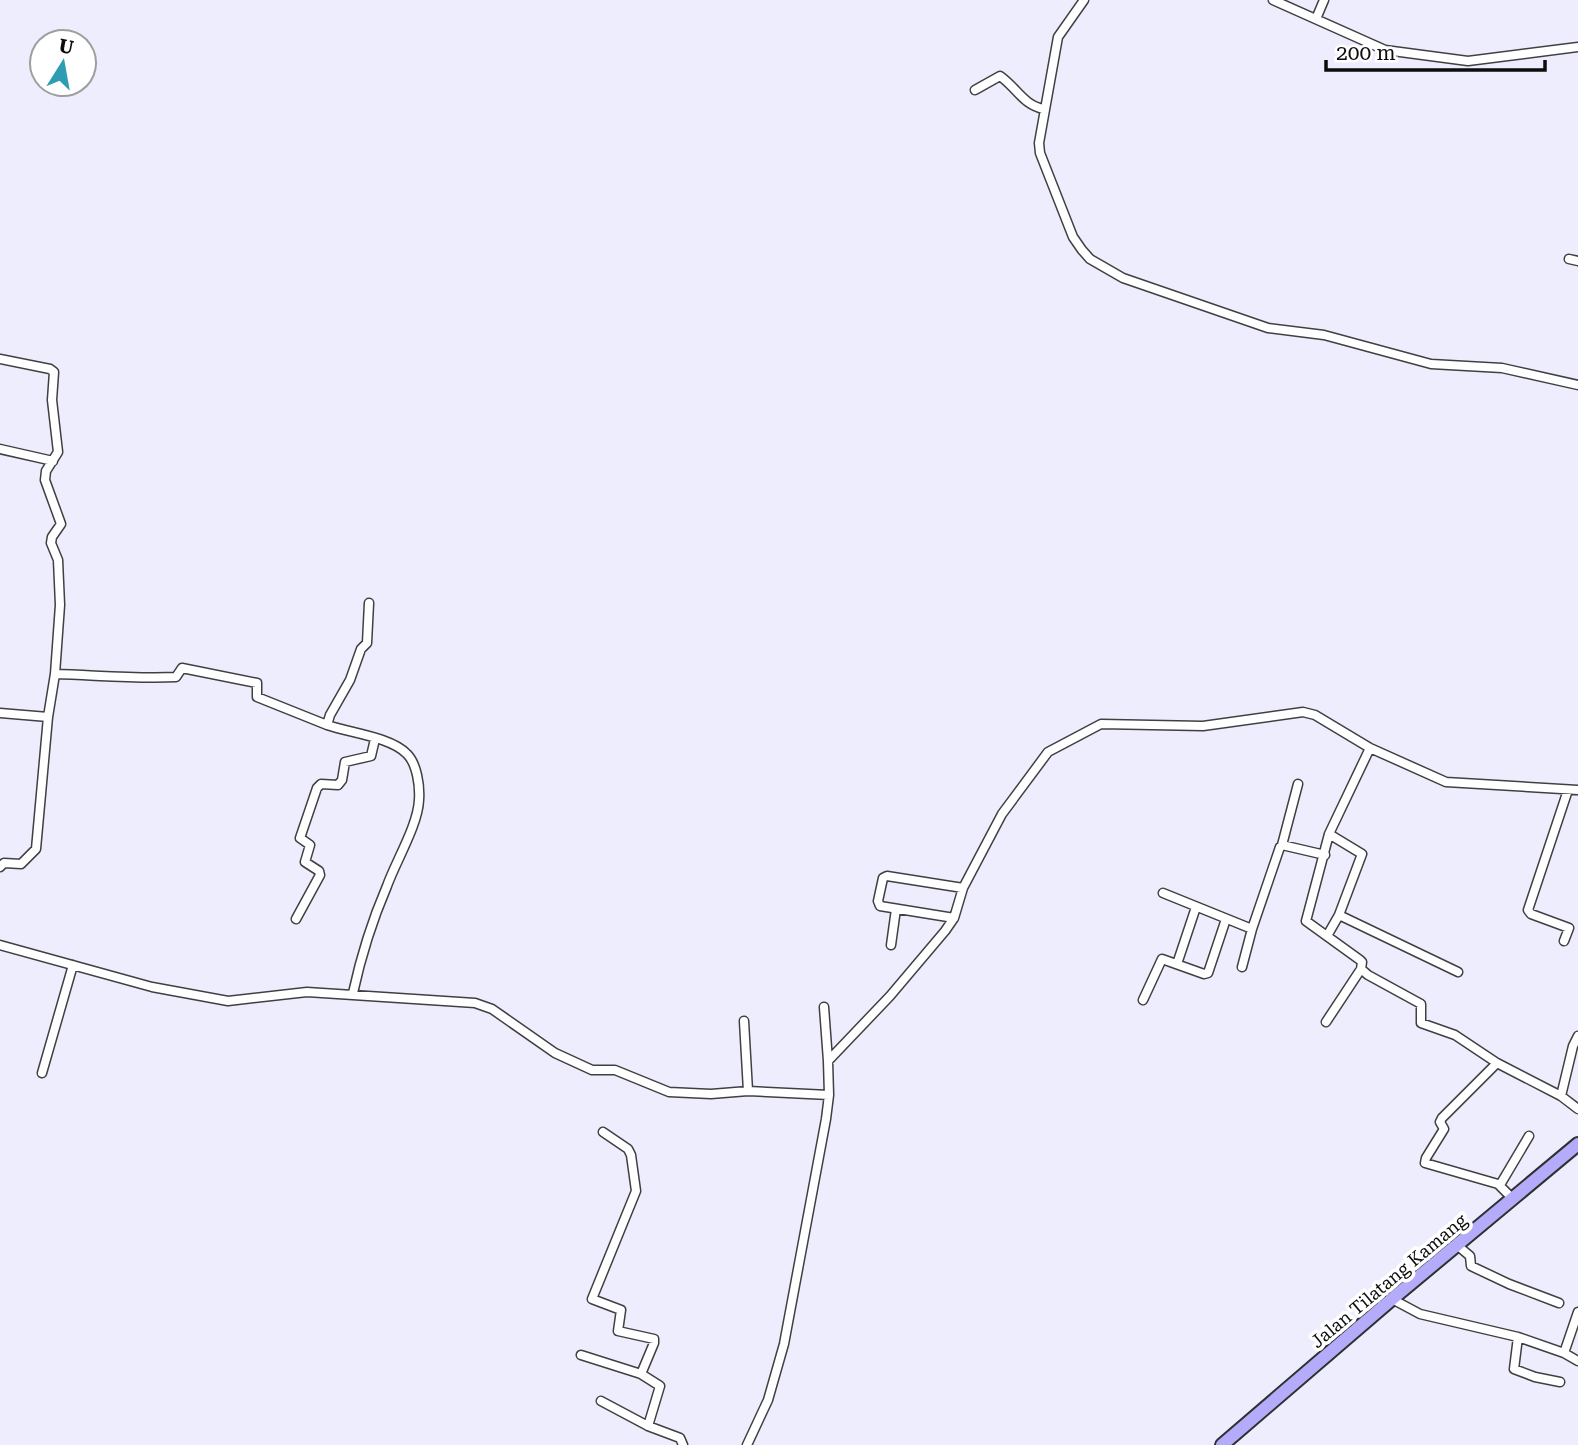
<svg xmlns="http://www.w3.org/2000/svg" width="1578" height="1445" viewBox="0 0 1578 1445" font-family="'Roboto Serif',serif">
<rect width="100%" height="100%" fill="#eeedfe"/>
<g fill="none" stroke-linecap="round" stroke-linejoin="round">
<g stroke="#404040" stroke-width="11">
<path id="street" d="M1084,0L1058,37L1039,143L1040,153L1073,237L1082,250L1090,259L1123,278L1268,328L1324,335L1431,364L1502,368L1578,385
M1273,0L1385,50L1468,61L1578,47
M1316,19L1324,0
M975,90L1000,76C1017,88 1023,105 1044,109
M1569,259L1578,261
M0,359L50,369L54,372L52,400L58,452L46,471L45,480L61,524L52,537L51,543L58,560L60,605L55,674L48,717L36,849L21,864L4,863L0,867
M0,449L53,461
M55,674C95,675 135,679 176,677L182,668L257,683V697L327,725
M0,713L48,717
M1370,748L1329,834L1306,921L1360,960L1362,962L1361,969L1368,975L1421,1004V1023L1455,1035L1497,1063L1561,1096L1578,1109
M1282,845L1298,784
M1163,893L1252,929
M1339,915L1458,972
M954,918L880,906L878,901L883,878L887,876L963,888
M296,919L320,875L319,871L305,862L310,845L300,838L317,788L321,784L338,785L342,780L345,762L371,756L375,739
M1327,936L1339,915L1362,854L1329,834
M1564,941L1569,928L1531,914L1528,910L1568,790
M0,945L152,987L228,1001L307,992L475,1003L492,1009L555,1053L592,1070H615L669,1092L711,1094L748,1091L829,1095
M891,945L896,909
M1177,964L1196,907
M1242,967L1252,929L1280,847L1282,845L1325,855
M353,993C361,956 372,921 387,886C396,861 418,825 419,800C420,786 417,764 407,754C391,737 350,733 327,725L330,715L350,680L361,649L367,643L369,603
M1143,1000L1162,959L1204,974L1208,973L1226,919
M824,1007L828,1061
M744,1021L748,1091
M1326,1022L1361,969
M1497,1063L1442,1118L1440,1122L1444,1129L1426,1158L1425,1163L1498,1184L1512,1198
M42,1073L73,965
M1561,1096L1573,1046L1578,1036
M603,1132L628,1149L631,1155L636,1191L592,1299L621,1310L618,1331L654,1339V1343L641,1374L660,1386L648,1426L680,1438L683,1445
M1500,1185L1529,1136
M1458,1246L1470,1256L1471,1266L1509,1284L1559,1303
M1392,1299L1420,1314L1518,1337L1564,1353L1578,1361
M1518,1337L1514,1369L1535,1377L1560,1382
M1564,1353L1578,1312
M581,1355L641,1374
M601,1401L648,1426
M747,1445L768,1400L784,1344L826,1119L829,1095L828,1061L890,996L945,931L954,918L963,888L1002,814L1048,752L1101,724L1203,726L1303,712L1315,715L1370,748L1446,782L1578,790"/>
</g>
<g stroke="#2f2f2f" stroke-width="16">
<path id="secondary" d="M1222,1445L1392,1299L1578,1144"/>
</g>
<use href="#street" stroke="#fff" stroke-width="8"/>
<use href="#secondary" stroke="#b4acfa" stroke-width="12"/>
</g>
<g text-anchor="middle" stroke-width="7" stroke-linejoin="round" paint-order="stroke">
<g font-size="18" fill="#0d0d0d" stroke="#fff">
<text transform="translate(1389 1281) rotate(-40)" y="6">Jalan Tilatang Kamang</text>
</g>
</g>
<g transform="translate(63 63) rotate(11)"><circle r="33" fill="#ffffff" stroke="#9e9e9e" stroke-width="2"/>
<path d="M0-5L12 26L0 18L-12 26Z" fill="#2e9db3"/>
<text y="-10" font-size="19" font-weight="bold" text-anchor="middle" fill="#0d0d0d">U</text>
</g>
<path d="M1326 60v10h219v-10" fill="none" stroke="#0d0d0d" stroke-width="3.5"/>
<text x="1336" y="60" font-size="21" fill="#0d0d0d" stroke="#ffffff" stroke-width="5" paint-order="stroke">200 m</text>
</svg>
